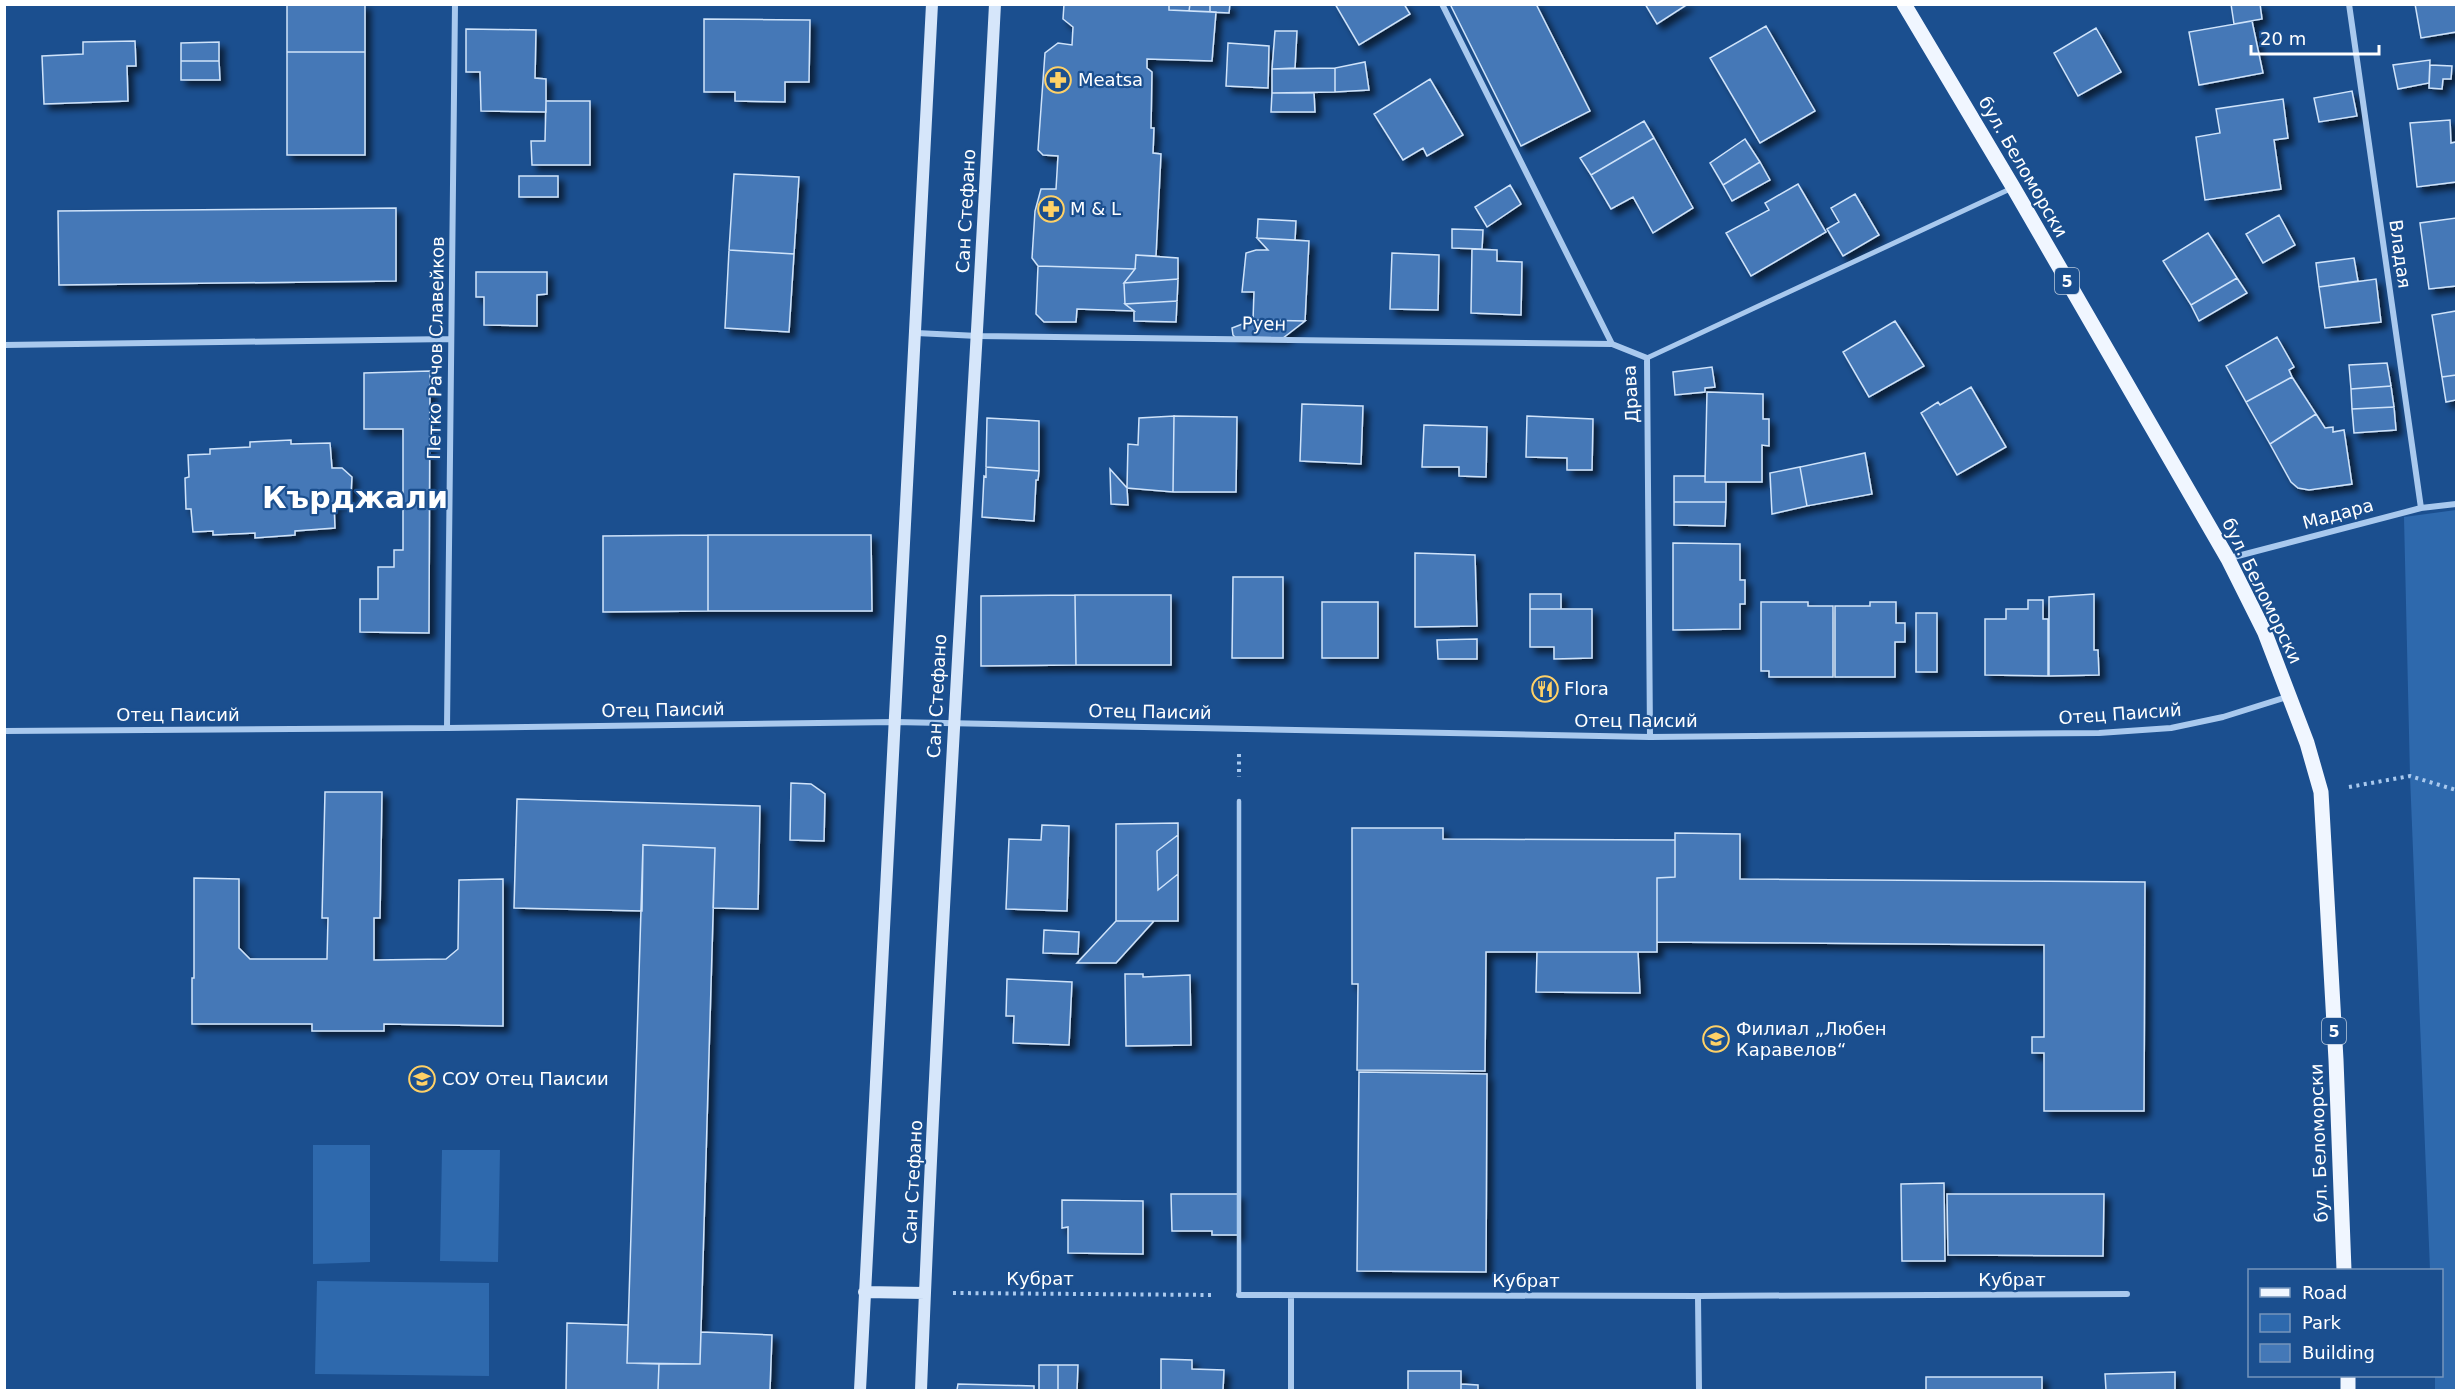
<svg xmlns="http://www.w3.org/2000/svg" width="2461" height="1395" viewBox="0 0 2461 1395" font-family="'DejaVu Sans',sans-serif">
<defs>
<filter id="shadow"><feDropShadow dx="5.5" dy="5.5" stdDeviation="3" flood-color="#0009"/></filter>
</defs>
<rect width="100%" height="100%" fill="#1b4f8f"/>
<path fill="#2e69ad" d="M2456,510V1390H2435V1376H2442V1270H2430L2410,776L2404,517Z
M313,1145H370V1262L313,1264Z
M442,1150H500L498,1262L440,1261Z
M317,1281L489,1283V1376L315,1374Z"/>
<path fill="#4478b7" stroke="#cfe3fa" stroke-width="1.5" filter="url(#shadow)" d="M287,4H365V52H287Z
M1064,4H1169V10L1216,12L1212,61L1147,59V68L1152,72L1151,128H1154L1153,153L1161,154L1156,256L1136,255L1135,269L1038,266L1032,258L1035,211L1041,189H1056L1058,156L1043,155L1038,150L1045,53L1058,43L1072,45L1073,27L1063,19Z
M1169,4H1190L1189,11L1169,10Z
M1190,4H1210V12L1189,11Z
M1210,4H1230L1229,13L1210,12Z
M1335,4H1404L1410,14L1359,45Z
M1450,4H1536L1590,111L1521,146Z
M1645,4H1688L1657,24Z
M2231,4H2260L2262,19L2234,24Z
M2415,4H2456V32L2421,38Z
M704,19L810,20L809,82H785V102L735,101V92H704Z
M2252,21L2263,73L2199,85L2189,32Z
M1766,26L1815,111L1760,143L1710,58Z
M2096,28L2121,72L2078,96L2054,53Z
M466,29L536,30L535,78L546,79V112L481,111L480,72H466Z
M1275,31H1297L1295,68L1272,69Z
M135,41L136,66H127L128,101L44,104L42,56L83,54V42Z
M219,42V61H181V43Z
M1228,43L1269,46L1268,88L1226,86Z
M287,52H365V155H287Z
M2430,60L2429,83L2398,89L2393,65Z
M181,61H219L220,80H181Z
M1365,62L1369,90L1335,92V68Z
M2430,65L2452,66L2451,79H2443L2442,89L2429,88Z
M1335,68V92L1272,93V69Z
M1430,79L1463,135L1427,156L1423,148L1403,160L1374,114Z
M2352,91L2357,116L2319,122L2314,98Z
M1272,93H1314L1315,112H1271Z
M2283,99L2288,138L2274,140L2281,189L2205,200L2196,137L2220,133L2216,109Z
M546,101H590V165H532L531,141H545Z
M2450,120L2451,143L2456,142V182L2417,187L2410,123Z
M1644,121L1654,138L1591,175L1580,158Z
M1654,138L1693,208L1653,233L1633,197L1611,209L1591,175Z
M1745,139L1760,162L1723,185L1710,163Z
M1760,162L1770,180L1732,201L1723,185Z
M734,174L799,177L794,254L729,250Z
M519,176H558V197H519Z
M1798,184L1826,232L1751,276L1726,233L1769,210L1765,203Z
M1510,185L1521,204L1487,227L1475,207Z
M1855,194L1879,235L1843,256L1827,229L1839,222L1831,208Z
M396,208V281L59,285L58,211Z
M2279,215L2295,245L2263,263L2246,234Z
M2456,218V286L2429,289L2420,223Z
M1258,219L1296,221L1295,240L1257,238Z
M1452,229L1483,230L1482,249L1452,248Z
M2208,233L2237,278L2191,305L2163,261Z
M1257,238L1309,241L1305,321L1253,320L1254,292H1242L1246,253L1256,250H1268Z
M1472,249L1497,250V261L1522,262L1521,315L1471,313Z
M729,250L794,254L789,332L725,328Z
M1392,253L1439,255L1438,310L1390,309Z
M1136,255L1178,258V279L1124,283L1135,269Z
M2354,258L2358,281L2319,287L2316,263Z
M1038,266L1135,269L1124,283L1125,304L1134,311L1077,309L1076,322H1044L1036,314Z
M476,272H547V294L537,295V326L484,325V297H476Z
M2237,278L2247,293L2199,321L2191,305Z
M1178,279L1177,301L1125,304L1124,283Z
M2376,279L2381,322L2325,328L2319,287Z
M1177,301L1176,322L1134,321V311L1125,304Z
M2456,311V375L2442,377L2432,315Z
M1253,320L1305,321L1283,338L1235,337L1233,335L1232,328Z
M1895,321L1924,366L1869,397L1843,352Z
M2277,337L2294,367L2289,370L2292,377L2246,402L2226,366Z
M2387,363L2391,386L2351,389L2349,365Z
M1712,367L1715,387L1705,388V392L1675,395L1673,372Z
M430,371L429,633L360,632V599H378V567H394V550H403V429H364V373Z
M2456,375V400L2446,402L2442,377Z
M2292,377L2316,414L2270,444L2246,402Z
M2391,386L2394,407L2352,409L2351,389Z
M1971,387L2006,447L1957,475L1921,413L1938,402L1940,405Z
M1707,392L1763,394V419H1769V446L1762,445V482H1705Z
M1302,404L1363,406L1361,464L1300,461Z
M2394,407L2396,430L2354,433L2352,409Z
M2316,414L2325,428L2333,427V432L2344,430L2352,484L2309,490L2298,488L2291,482L2270,444Z
M1174,416L1173,492L1127,488L1128,444L1138,445L1139,418Z
M1174,416L1237,417L1236,492H1173Z
M1527,416L1593,419L1592,470H1567V458L1526,457Z
M987,418L1039,421V471L986,467Z
M1424,425L1487,427L1486,477L1459,476V467H1422Z
M291,440V444L330,443L332,468H342L352,477L351,495L342,503H334L335,528L295,531V535L255,538V533L213,535V531L193,532L191,509H186L185,478L189,477L188,455L210,454V449L250,447V442Z
M1865,453L1872,494L1807,506L1800,467Z
M986,467L1039,471L1038,480H1036L1034,521L982,517L984,476L986,477Z
M1800,467L1807,506L1772,514L1770,473Z
M1110,469L1127,488L1128,505L1111,504Z
M1674,476H1705V482H1726V502H1674Z
M1674,502H1726L1725,526L1674,525Z
M708,535V611L603,612V536Z
M708,535H871L872,611H708Z
M1673,543L1740,544V580H1745V604H1740V629L1673,630Z
M1415,553L1475,555L1477,626L1415,627Z
M1233,577H1283V658H1232Z
M1530,594H1561V609H1530Z
M2094,594V650H2098L2099,675L2049,676V597Z
M1075,595L1076,665L981,666V596Z
M1075,595H1171V665H1076Z
M2028,600H2043V619H2048V676L1985,675V619H2006V609H2028Z
M1322,602H1378V658H1322Z
M1761,602H1808V606H1833V677H1769V671H1761Z
M1870,602H1896V623H1905V642H1895V677H1835V606H1870Z
M1530,609H1592V658L1554,659V647H1530Z
M1916,613H1937V672H1916Z
M1477,639V659H1438L1437,640Z
M791,783L811,784L825,794L824,841L790,840Z
M325,792H382L380,918H374V960L446,959L458,949L459,880L503,879V1026L384,1024V1031H312V1024H192V978H194V878L239,879V948L250,959H327L328,918H322Z
M517,799L760,806L758,909L713,908L715,848L643,845L642,911L514,908Z
M1178,823V921H1116V824Z
M1042,825L1069,826L1067,911L1006,909L1009,839L1041,840Z
M1352,828H1443V839L1675,840V877L1657,878V952H1486L1485,1071L1357,1070L1358,984H1352Z
M1675,833L1740,834V879L2145,882L2144,1111H2044V1053H2032V1037H2044V945L1657,942V878L1675,877Z
M1178,835V874L1158,890L1157,851Z
M643,845L715,848L700,1364L627,1363Z
M1116,921H1154L1116,963H1077Z
M1044,930L1079,932L1078,954L1043,953Z
M1537,952H1638L1640,993L1536,992Z
M1125,974H1143V977L1190,975L1191,1045L1126,1046Z
M1007,979L1072,982L1069,1045L1013,1043L1014,1016H1006Z
M1359,1072L1487,1074L1486,1272L1357,1271Z
M1944,1183L1945,1261H1902L1901,1184Z
M1171,1194H1238V1235H1212V1231H1172Z
M1947,1194H2104L2103,1256L1948,1255Z
M1062,1200L1143,1201V1254L1068,1253V1227L1062,1228Z
M567,1323L628,1325L627,1363L659,1364L658,1390H566Z
M701,1332L772,1335L770,1390H658L659,1364H700Z
M1161,1359L1192,1360V1369L1224,1370L1223,1390H1161Z
M1039,1365H1058V1390H1039Z
M1058,1365H1078L1077,1390H1058Z
M1408,1371H1461V1390H1408Z
M2175,1372V1390H2106L2105,1374Z
M1926,1377H2042V1390H1926Z
M958,1384L1034,1386V1390H957Z
M1461,1384L1478,1385V1390H1461Z"/>
<g fill="none" stroke-linecap="round" stroke-linejoin="round">
<path stroke="#a9c9ee" stroke-width="4" stroke-dasharray="3 4.5" stroke-linecap="butt" d="M1239,754V777
M2349,787L2410,776L2456,790
M953,1293L1215,1295"/>
<path stroke="#a9c9ee" stroke-width="4.5" d="M1239,801V1295"/>
<path stroke="#a9c9ee" stroke-width="5" d="M1647,358L2010,189"/>
<path stroke="#a9c9ee" stroke-width="6" d="M1442,4L1612,344L1647,358L1650,737
M2349,4L2421,508
M916,333L978,336L1612,344
M4,345L451,339
M2230,558L2421,508L2456,504
M447,728L455,4
M4,731L447,728L894,722L1650,737L2099,733L2171,728L2223,717L2290,696
M1239,1295L1698,1296L2127,1294
M1291,1296V1390
M1698,1296L1699,1390"/>
<path stroke="#d6e6fa" stroke-width="12" d="M864,1292L925,1293
M860,1390L932,4
M921,1390C939,928 971,467 995,4"/>
<path stroke="#f0f6ff" stroke-width="15" d="M1904,4L2013,187L2228,559L2265,633L2307,743L2321,792L2336,1060L2344,1270
M2348,1376V1390"/>
</g>
<defs>
<g id="pharmacy-ring" transform="scale(1.35)"><circle r="9.5" fill="#1b4f8f" stroke="#ffd166" stroke-width="1.5"/><path d="M-2-6h4v4h4v4h-4v4h-4v-4h-4v-4h4Z" fill="#ffd166"/></g>
<g id="restaurant-ring" transform="scale(1.35)"><circle r="9.5" fill="#1b4f8f" stroke="#ffd166" stroke-width="1.5"/><path d="M-5-6h1v4h1v-4h1v4h1v-4h1v5L-1.5 .5V6h-2V.5L-5-1ZM5-6V6H3V1.5H1.5Q1.5-4 5-6Z" fill="#ffd166"/></g>
<g id="university-ring" transform="scale(1.35)"><circle r="9.5" fill="#1b4f8f" stroke="#ffd166" stroke-width="1.5"/><path d="M0-5L7-2L0 1L-7-2ZM-4 1L0 2.5L4 1V4Q0 6-4 4Z" fill="#ffd166"/></g>
<g id="school-ring" transform="scale(1.35)"><circle r="9.5" fill="#1b4f8f" stroke="#ffd166" stroke-width="1.5"/><path d="M0-5L7-2L0 1L-7-2ZM-4 1L0 2.5L4 1V4Q0 6-4 4Z" fill="#ffd166"/></g>
</defs>
<g fill-rule="evenodd">
<use href="#pharmacy-ring" x="1058" y="80"/>
<use href="#pharmacy-ring" x="1051" y="209"/>
<use href="#restaurant-ring" x="1545" y="689"/>
<use href="#university-ring" x="1716" y="1039"/>
<use href="#school-ring" x="422" y="1079"/>
</g>
<g text-anchor="middle" stroke-width="4.5" stroke-linejoin="round" paint-order="stroke">
<g fill="#1b4f8f" stroke="#bbcadd" stroke-width="1.5">
<rect x="2055" y="268" width="24" height="26" rx="4.5"/>
<rect x="2322" y="1018" width="24" height="26" rx="4.5"/>
</g>
<g font-size="16" font-weight="bold" fill="#fff">
<text x="2067" y="287">5</text>
<text x="2334" y="1037">5</text>
</g>
<g font-size="18" fill="#fff" stroke="#1b4f8f" text-anchor="start">
<text x="1078" y="86">Meatsa</text>
<text x="1070" y="215">M &amp; L</text>
<text x="1564" y="695">Flora</text>
<text x="1736" y="1035">Филиал „Любен<tspan x="1736" dy="21">Каравелов“</tspan></text>
<text x="442" y="1085">СОУ Отец Паисии</text>
</g>
<g font-size="18" fill="#fff" stroke="#1b4f8f">
<text transform="translate(2023 167) rotate(60)" y="6">бул. Беломорски</text>
<text transform="translate(966 211) rotate(-87)" y="6">Сан Стефано</text>
<text transform="translate(2400 254) rotate(82)" y="6">Владая</text>
<text transform="translate(1264 324) rotate(1)" y="6">Руен</text>
<text transform="translate(436 348) rotate(-89)" y="6">Петко Рачов Славейков</text>
<text transform="translate(1631 394) rotate(-93)" y="6">Драва</text>
<text transform="translate(2338 514) rotate(-15)" y="6">Мадара</text>
<text transform="translate(2262 591) rotate(64)" y="6">бул. Беломорски</text>
<text transform="translate(937 696) rotate(-87)" y="6">Сан Стефано</text>
<text transform="translate(663 710) rotate(-1)" y="6">Отец Паисий</text>
<text transform="translate(1150 712) rotate(1)" y="6">Отец Паисий</text>
<text transform="translate(2120 714) rotate(-4)" y="6">Отец Паисий</text>
<text x="178" y="721">Отец Паисий</text>
<text x="1636" y="727">Отец Паисий</text>
<text transform="translate(2319 1143) rotate(-92)" y="6">бул. Беломорски</text>
<text transform="translate(913 1182) rotate(-87)" y="6">Сан Стефано</text>
<text x="1040" y="1285">Кубрат</text>
<text x="2012" y="1286">Кубрат</text>
<text x="1526" y="1287">Кубрат</text>
</g>
<g font-size="30" font-weight="bold" fill="#fff" stroke="#1b4f8f">
<text x="355" y="508">Кърджали</text>
</g>
</g>
<rect width="2461" height="1395" fill="none" stroke="#ffffff" stroke-width="12"/>
<rect x="2248" y="1269" width="195" height="108" fill="#1b4f8f" stroke="#7695bc" stroke-width="1.5"/>
<rect x="2260" y="1288" width="30" height="9" fill="#f0f6ff" stroke="#7695bc" stroke-width="1.5"/>
<text x="2302" y="1299" font-size="18" fill="#ffffff">Road</text>
<rect x="2260" y="1314" width="30" height="18" fill="#2e69ad" stroke="#7695bc" stroke-width="1.5"/>
<text x="2302" y="1329" font-size="18" fill="#ffffff">Park</text>
<rect x="2260" y="1344" width="30" height="18" fill="#4478b7" stroke="#7695bc" stroke-width="1.5"/>
<text x="2302" y="1359" font-size="18" fill="#ffffff">Building</text>
<path d="M2251 45v9h128v-9" fill="none" stroke="#ffffff" stroke-width="3"/>
<text x="2260" y="45" font-size="18" fill="#ffffff" stroke="#1b4f8f" stroke-width="4.5" paint-order="stroke">20 m</text>
</svg>
